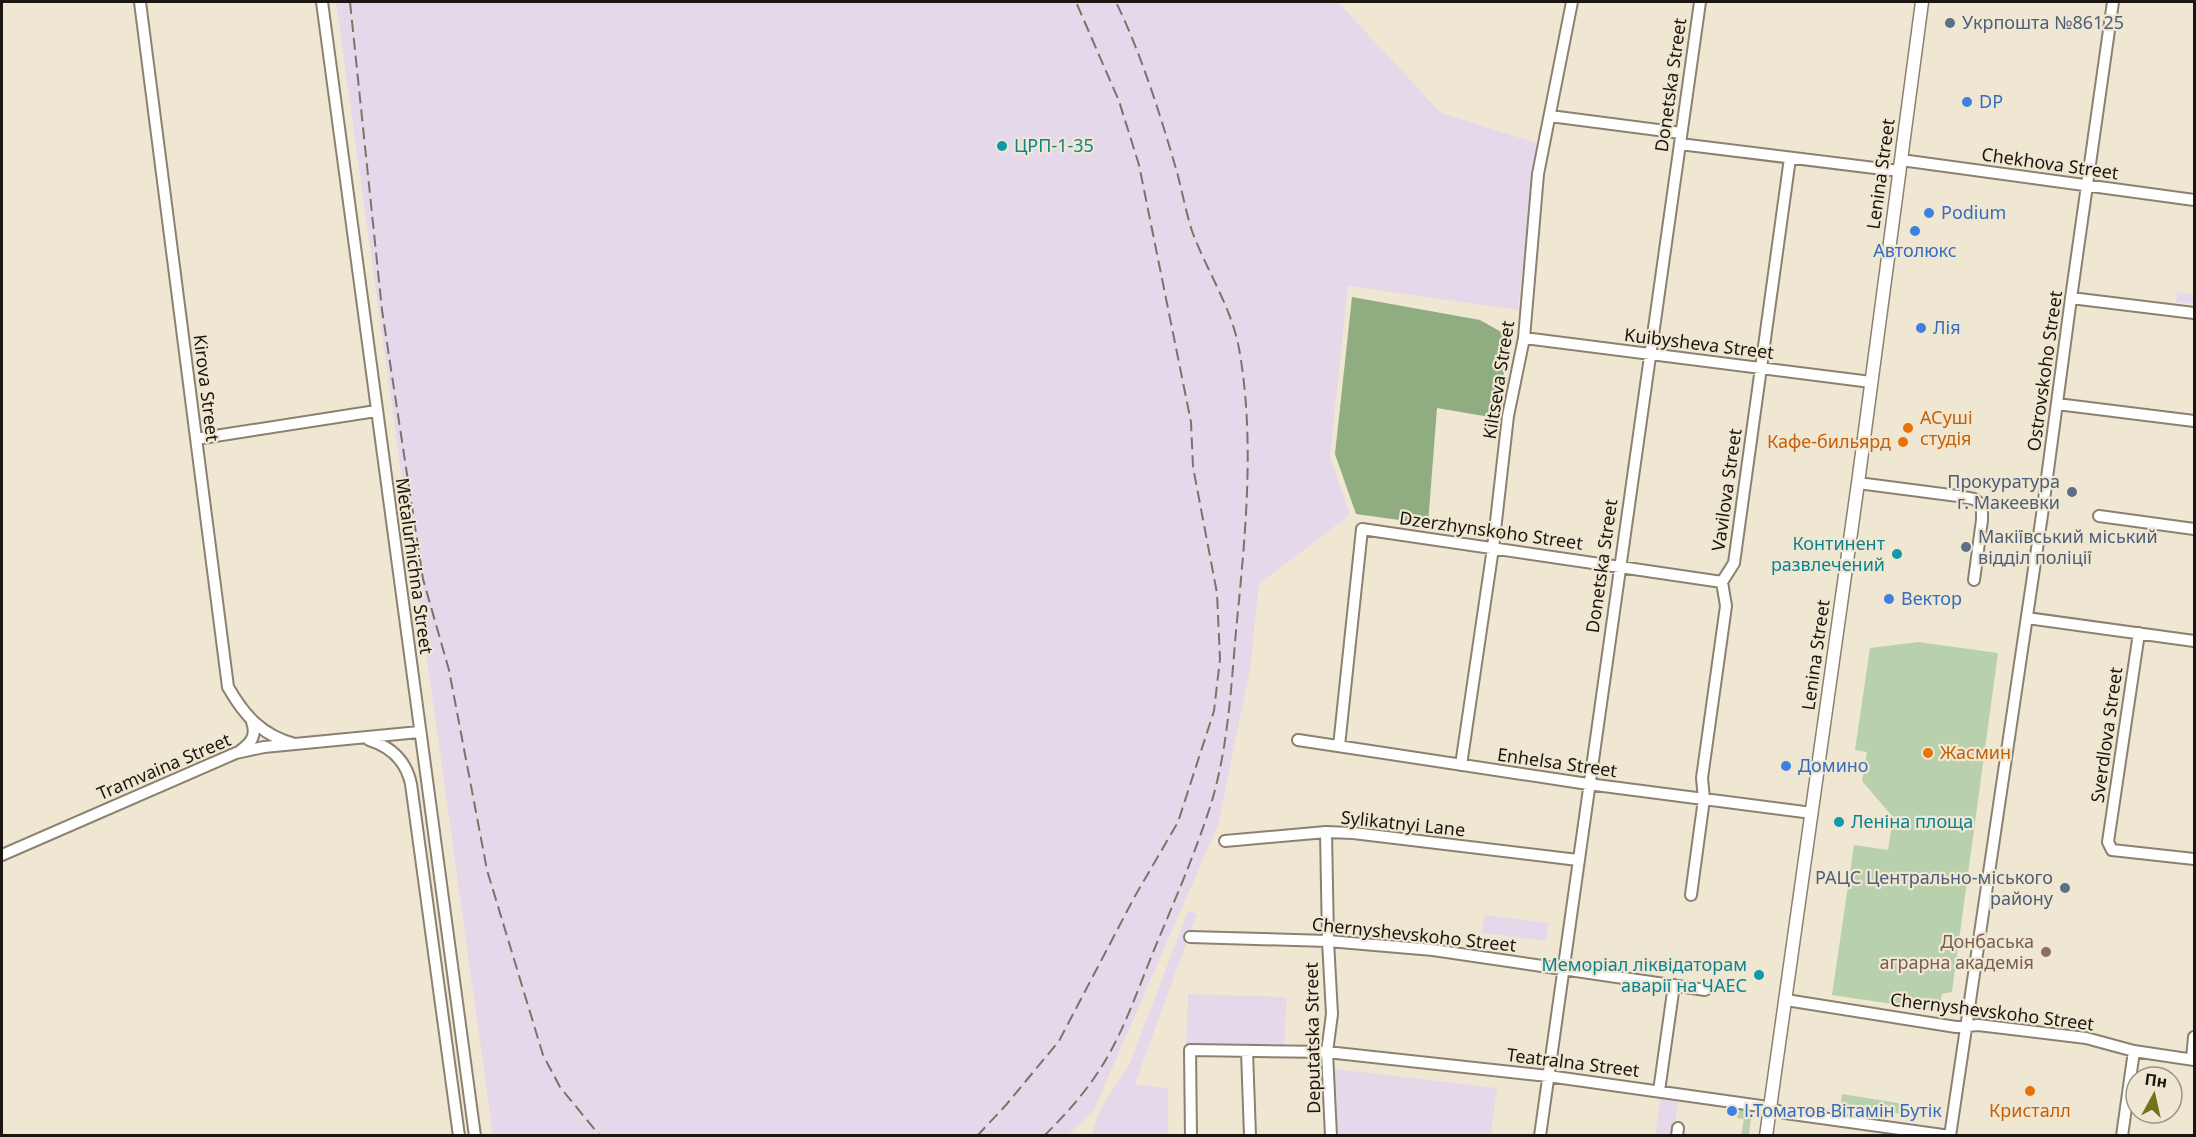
<svg xmlns="http://www.w3.org/2000/svg" width="2196" height="1137" viewBox="0 0 2196 1137" font-family="'Noto Sans',sans-serif">
<rect width="100%" height="100%" fill="#f0e7d3"/>
<path fill="#e6d8eb" d="M336,2H1338L1441,113L1537,143L1518,310L1348,286L1330,456L1350,515L1259,584L1250,669L1218,825L1093,1112L1068,1135H493Z
M2177,292L2194,295V304L2176,302Z
M1188,911L1197,914L1135,1084L1168,1088V1135L1091,1136L1101,1108L1130,1063Z
M1484,915L1549,923L1546,941L1482,933Z
M1188,994L1287,997L1284,1046L1186,1045Z
M1335,1069L1497,1088L1491,1135H1337Z
M1661,1097L1679,1099L1673,1135L1655,1136Z"/>
<path fill="#b8d1ac" d="M1918,642L1998,653L1952,992L1942,994L1939,1011L1832,995L1854,845L1888,850L1893,817L1862,781L1867,752L1855,750L1870,648Z
M1842,1094L1904,1104L1902,1114L1841,1104Z
M1738,1109L1752,1111L1749,1135H1741L1744,1119L1737,1118Z"/>
<path fill="#8fad81" d="M1352,297L1480,320L1510,337L1496,418L1437,408L1428,524L1356,514L1335,454Z"/>
<g fill="none" stroke-linecap="round" stroke-linejoin="round">
<g stroke="#8a8170" stroke-width="14">
<path id="minor" d="M140,2L228,687C244,715 262,736 295,744
M322,2L475,1136
M1550,116L1681,133
M1680,144L1899,171
M1901,160L2194,200
M2071,298L2194,313
M1524,338L1871,382
M2057,404L2194,421
M196,439L376,411
M1858,483L1958,496L1974,499L1982,505V520L1974,580
M2099,516L2194,529
M2027,618L2194,641
M2139,633L2108,842L2112,850L2194,859
M369,740C392,747 406,761 411,784L459,1136
M1298,740L1588,784L1812,813
M1339,746L1362,529L1722,582
M240,751C251,743 257,736 252,722
M1461,765L1493,548L1508,416L1524,338L1538,174L1572,2
M1326,832L1328,941L1332,1014L1327,1052L1331,1136
M1225,841L1326,832L1353,833L1578,860
M2,855L236,753L264,747L419,732
M1691,895L1704,799L1702,778L1726,606L1722,582L1734,563L1790,158
M1190,937L1328,941L1433,950L1705,990
M1786,1000L1956,1027L1978,1025L2086,1038L2134,1051L2194,1060
M1247,1051L1250,1136
M2192,1059L2194,1037
M1659,1091L1674,985
M1191,1136L1190,1050L1327,1052L1548,1076L1761,1106L1785,1113L1950,1136
M1540,1136L1700,2
M1677,1136L1678,1128
M1950,1136L2042,515L2071,298L2113,2
M2122,1136L2134,1051"/>
</g>
<g stroke="#8a8170" stroke-width="15">
<path id="major" d="M1766,1136L1858,483L1922,2"/>
</g>
<use href="#minor" stroke="#fff" stroke-width="10"/>
<use href="#major" stroke="#fff" stroke-width="12"/>
<path stroke="#7a7467" stroke-width="2" stroke-dasharray="12 6" stroke-linecap="butt" d="M350,2L382,310L423,579L449,670L487,870L543,1055L560,1087L600,1136
M977,1136L1006,1105L1059,1041L1135,896L1178,822L1214,711L1220,659L1217,593L1193,467L1191,422L1139,165L1119,101L1076,2
M1044,1136C1066,1114 1086,1092 1102,1066C1124,1031 1138,989 1154,950C1174,902 1195,854 1211,804C1228,748 1231,689 1236,631C1245,539 1255,445 1240,354C1233,309 1207,272 1192,231C1186,212 1182,191 1177,172C1160,114 1142,56 1116,2"/>
</g>
<g fill="#5c6f8a" stroke="#f0e7d3" stroke-width="2">
<circle cx="1950" cy="23" r="6"/>
<circle cx="2072" cy="492" r="6"/>
<circle cx="1966" cy="547" r="6"/>
<circle cx="2065" cy="888" r="6"/>
</g>
<g fill="#3f7fe0" stroke="#f0e7d3" stroke-width="2">
<circle cx="1967" cy="102" r="6"/>
<circle cx="1929" cy="213" r="6"/>
<circle cx="1915" cy="231" r="6"/>
<circle cx="1921" cy="328" r="6"/>
<circle cx="1889" cy="599" r="6"/>
<circle cx="1786" cy="766" r="6"/>
<circle cx="1732" cy="1111" r="6"/>
</g>
<g fill="#0f9aa8" stroke="#f0e7d3" stroke-width="2">
<circle cx="1002" cy="146" r="6"/>
<circle cx="1897" cy="554" r="6"/>
<circle cx="1839" cy="822" r="6"/>
<circle cx="1759" cy="975" r="6"/>
</g>
<g fill="#e8710a" stroke="#f0e7d3" stroke-width="2">
<circle cx="1908" cy="428" r="6"/>
<circle cx="1903" cy="442" r="6"/>
<circle cx="1928" cy="753" r="6"/>
<circle cx="2030" cy="1091" r="6"/>
</g>
<circle fill="#8d6e63" stroke="#f0e7d3" stroke-width="2" cx="2046" cy="952" r="6"/>
<g text-anchor="middle" stroke-width="4.5" stroke-linejoin="round" paint-order="stroke">
<g font-size="18" fill="#4e5e75" stroke="#f0e7d3" text-anchor="start">
<text x="1962" y="29">Укрпошта №86125</text>
<text x="2060" y="488" text-anchor="end">Прокуратура<tspan x="2060" dy="21">г. Макеевки</tspan></text>
<text x="1978" y="543">Макіївський міський<tspan x="1978" dy="21">відділ поліції</tspan></text>
<text x="2053" y="884" text-anchor="end">РАЦС Центрально-міського<tspan x="2053" dy="21">району</tspan></text>
</g>
<g font-size="18" fill="#1a1710" stroke="#f0e7d3">
<text transform="translate(1671 85) rotate(-82)" y="6">Donetska Street</text>
<text transform="translate(2050 164) rotate(8)" y="6">Chekhova Street</text>
<text transform="translate(1881 174) rotate(-82)" y="6">Lenina Street</text>
<text transform="translate(1699 344) rotate(7)" y="6">Kuibysheva Street</text>
<text transform="translate(2045 371) rotate(-82)" y="6">Ostrovskoho Street</text>
<text transform="translate(1499 380) rotate(-81)" y="6">Kiltseva Street</text>
<text transform="translate(206 388) rotate(83)" y="6">Kirova Street</text>
<text transform="translate(1727 490) rotate(-82)" y="6">Vavilova Street</text>
<text transform="translate(1491 531) rotate(8)" y="6">Dzerzhynskoho Street</text>
<text transform="translate(414 566) rotate(82)" y="6">Metalurhichna Street</text>
<text transform="translate(1602 566) rotate(-82)" y="6">Donetska Street</text>
<text transform="translate(1816 655) rotate(-82)" y="6">Lenina Street</text>
<text transform="translate(2107 735) rotate(-82)" y="6">Sverdlova Street</text>
<text transform="translate(1557 763) rotate(8)" y="6">Enhelsa Street</text>
<text transform="translate(164 767) rotate(-23)" y="6">Tramvaina Street</text>
<text transform="translate(1403 824) rotate(6)" y="6">Sylikatnyi Lane</text>
<text transform="translate(1414 935) rotate(6)" y="6">Chernyshevskoho Street</text>
<text transform="translate(1992 1012) rotate(7)" y="6">Chernyshevskoho Street</text>
<text transform="translate(1313 1038) rotate(-91)" y="6">Deputatska Street</text>
<text transform="translate(1573 1063) rotate(7)" y="6">Teatralna Street</text>
</g>
<g font-size="18" fill="#366cbe" stroke="#f0e7d3" text-anchor="start">
<text x="1979" y="108">DP</text>
<text x="1941" y="219">Podium</text>
<text x="1915" y="257" text-anchor="middle">Автолюкс</text>
<text x="1933" y="334">Лія</text>
<text x="1901" y="605">Вектор</text>
<text x="1798" y="772">Домино</text>
<text x="1744" y="1117">І.Томатов Вітамін Бутік</text>
</g>
<g font-size="18" fill="#0d838f" stroke="#f0e7d3" text-anchor="start">
<text x="1014" y="152">ЦРП-1-35</text>
<text x="1885" y="550" text-anchor="end">Континент<tspan x="1885" dy="21">развлечений</tspan></text>
<text x="1851" y="828">Леніна площа</text>
<text x="1747" y="971" text-anchor="end">Меморіал ліквідаторам<tspan x="1747" dy="21">аварії на ЧАЕС</tspan></text>
</g>
<g font-size="18" fill="#c56008" stroke="#f0e7d3" text-anchor="start">
<text x="1920" y="424">АСуші<tspan x="1920" dy="21">студія</tspan></text>
<text x="1891" y="448" text-anchor="end">Кафе-бильярд</text>
<text x="1940" y="759">Жасмин</text>
<text x="2030" y="1117" text-anchor="middle">Кристалл</text>
</g>
<g font-size="18" fill="#785e54" stroke="#f0e7d3" text-anchor="end">
<text x="2034" y="948">Донбаська<tspan x="2034" dy="21">аграрна академія</tspan></text>
</g>
</g>
<rect width="2196" height="1137" fill="none" stroke="#1a1710" stroke-width="6"/>
<g transform="translate(2154 1095) rotate(8)"><circle r="28" fill="#f0e7d3" stroke="#9a9485" stroke-width="1.5"/>
<path d="M0-4.5L10 22L0 15L-10 22Z" fill="#737318"/>
<text y="-9" font-size="16" font-weight="bold" text-anchor="middle" fill="#1a1710">Пн</text>
</g>
</svg>
